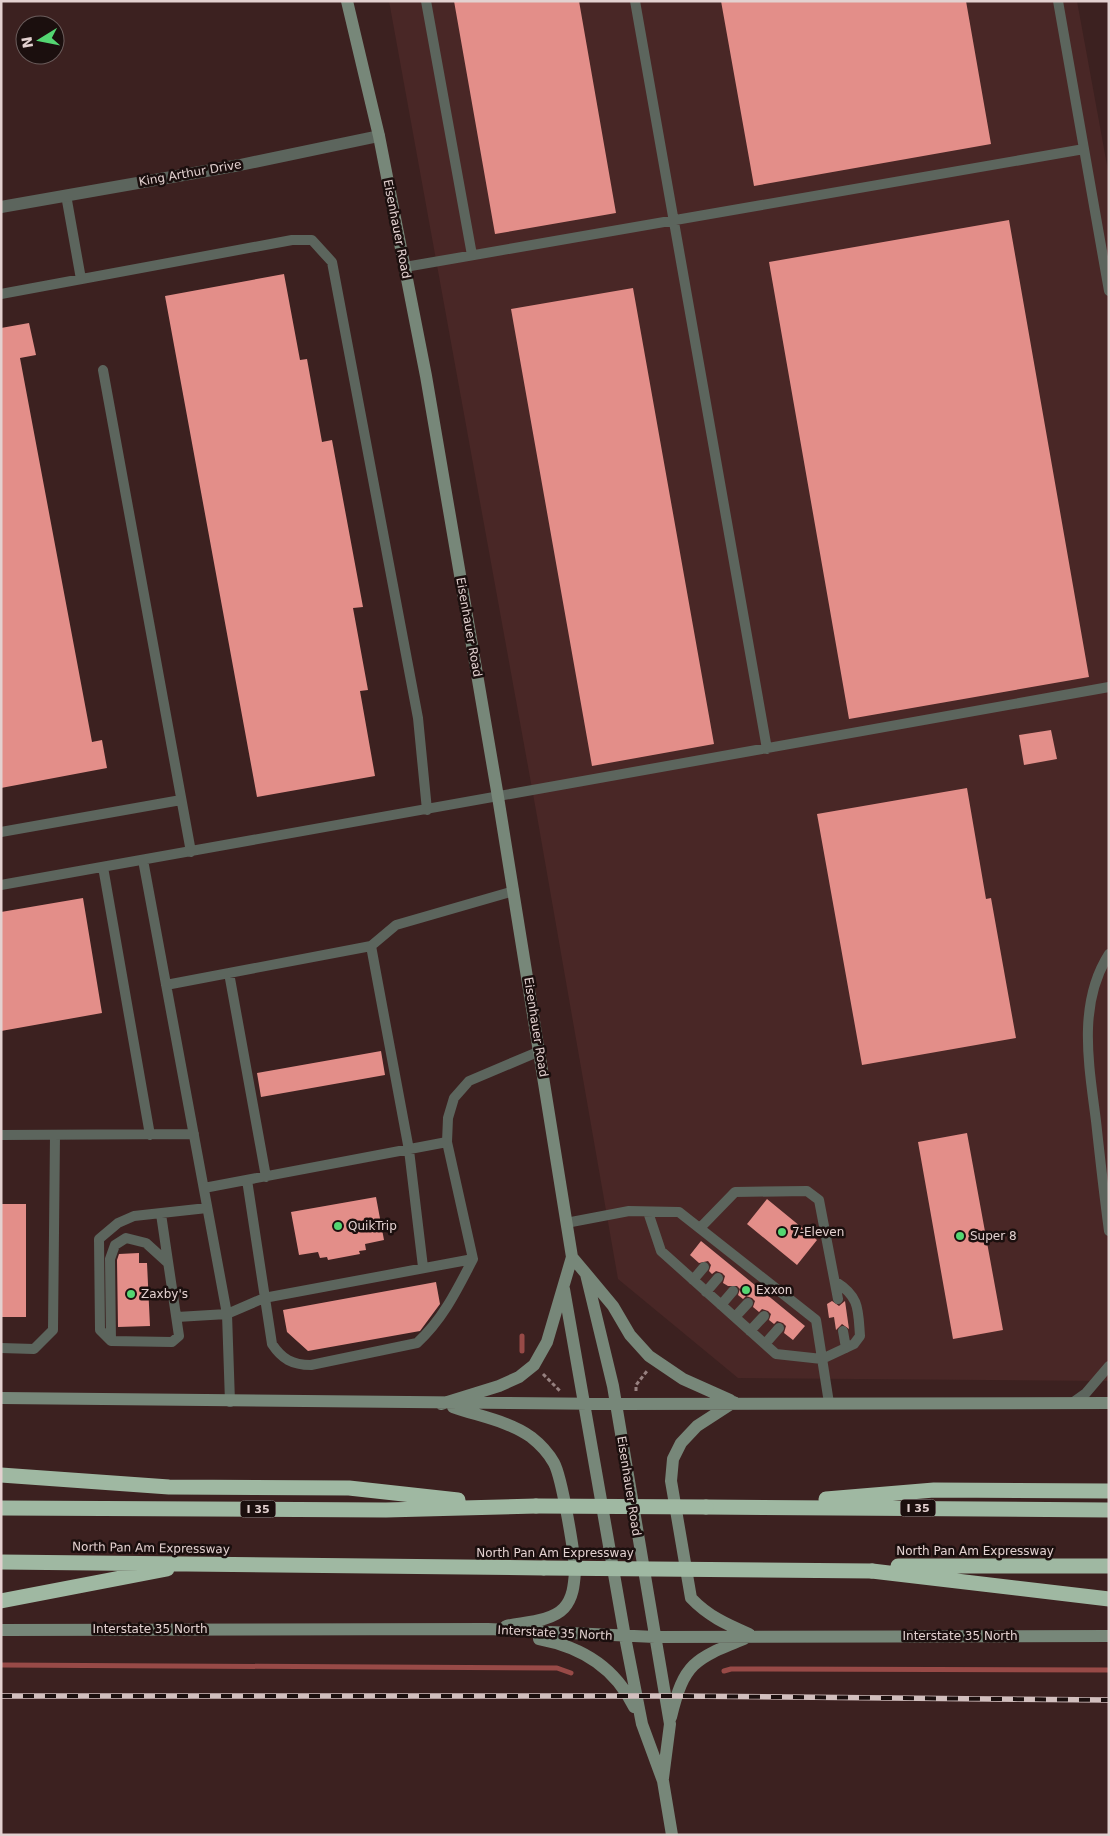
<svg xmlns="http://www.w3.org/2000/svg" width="1110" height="1836" viewBox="0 0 1110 1836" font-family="'DejaVu Sans',sans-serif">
<rect width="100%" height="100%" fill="#3c2120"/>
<path fill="#492726" d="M389,1H1077L1109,176V1381L738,1378L618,1279L537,816Z"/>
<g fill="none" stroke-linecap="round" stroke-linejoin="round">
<path stroke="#984a47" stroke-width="5" d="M522,1351V1336
M1,1665L557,1668L571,1673
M724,1671L731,1669L1109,1670"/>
</g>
<path fill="#e38e89" d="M454,1H579L616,213L495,234Z
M721,1H966L991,144L754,186Z
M1009,220L1089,677L849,719L769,262Z
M284,274L300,360L307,359L322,442L332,440L363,607L353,608L368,690L360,691L375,776L257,797L165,296Z
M633,288L714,744L592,766L511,309Z
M29,323L36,355L20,358L92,742L102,740L107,768L1,788V328Z
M1051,730L1057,759L1024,765L1019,735Z
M967,788L986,899L991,898L1016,1038L862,1065L817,814Z
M83,898L102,1013L1,1031V912Z
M381,1051L385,1075L261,1097L257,1073Z
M967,1133L1003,1330L953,1339L918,1142Z
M376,1197L384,1240L365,1244L366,1250L359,1251L360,1254L328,1260L327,1257L320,1258L318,1252L299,1255L291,1212Z
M767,1199L817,1240L797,1265L747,1224Z
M1,1204H26V1317H1Z
M701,1241L805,1326L793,1340L784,1333L786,1326L783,1323L777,1321L774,1324L769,1320L771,1314L768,1311L762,1309L759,1312L753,1307L755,1301L752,1298L746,1296L743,1299L738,1295L740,1289L737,1286H728L723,1283L725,1276L722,1273L716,1271L712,1274L709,1271L711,1265L708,1261L699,1263L690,1255Z
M139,1253V1263H147L150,1326L118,1327L117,1260L119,1254Z
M436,1282L440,1304L420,1331L308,1351L287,1332L283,1310Z
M832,1301L839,1306L845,1301L849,1329L842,1324L836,1330L834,1317L829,1318L827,1304Z"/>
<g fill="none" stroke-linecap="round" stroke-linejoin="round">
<path stroke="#978180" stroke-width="3" stroke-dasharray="4 2.5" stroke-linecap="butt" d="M543,1374L560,1391
M636,1391V1385L647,1371"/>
<path stroke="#5c655d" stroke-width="10" d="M426,1L472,255
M635,1L767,749
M1058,1L1109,291
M66,195L81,279
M405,267L1084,149
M1,294L292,240H312L332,262L418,718L427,810
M103,370L191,852
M1,832L181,800
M143,860L227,1314L230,1402
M103,867L150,1135
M1,885L1109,687
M371,946L409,1150L423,1267
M1109,954C1077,1004 1089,1065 1096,1121C1100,1158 1104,1194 1109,1231
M229,973L266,1177
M166,985L371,946L396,925L514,891
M1,1135L194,1134
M247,1180L272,1344C282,1359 292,1365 311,1365L417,1343C443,1319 457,1290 473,1259
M204,1188L447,1142
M648,1212L661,1251L776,1354L822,1359L854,1344L860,1336C858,1310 860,1297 836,1282
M161,1214L179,1336L172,1342L111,1341L100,1330L99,1239L118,1223L134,1216L207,1208
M566,1223L629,1211L679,1212L816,1320L829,1403
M700,1228L735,1192L807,1191L819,1200L838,1299
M693,1280L704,1267
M706,1292L718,1278
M721,1305L733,1291
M177,1317L227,1314L264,1298L473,1259L447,1142L448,1118L454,1098L469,1081L540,1051
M735,1317L748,1303
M750,1331L764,1316
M843,1331L846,1348
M111,1341L110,1259L115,1245L126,1238L146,1243L168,1263
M765,1344L779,1328
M1,1348L34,1349L53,1330L55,1135
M1072,1403L1086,1393L1109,1366"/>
<path stroke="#5c655d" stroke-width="12" d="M1,207L240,165L379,136"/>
<path stroke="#778779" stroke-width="12" d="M347,1L379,136L426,376L498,797L572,1257L547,1342L534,1365L519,1377L499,1386L441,1404
M572,1257L613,1306L630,1335L649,1356L683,1379L730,1400
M586,1274L613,1386L670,1724L663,1778
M564,1289L625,1637L642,1724L663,1781L672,1835
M1,1398L616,1404L1109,1403
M734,1402L697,1426L681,1443L673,1459L671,1481L691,1598C708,1616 726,1624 749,1634
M453,1407C478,1416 509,1421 531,1437C540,1444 549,1454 554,1463C562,1478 575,1555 575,1572C574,1585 573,1598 564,1608C551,1622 523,1622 506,1626
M1,1630L488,1629L655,1637L1109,1636
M539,1639C582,1647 615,1667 634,1707
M671,1717C684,1663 694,1659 744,1639"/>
<path stroke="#9fb8a2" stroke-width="15" d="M1,1475L169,1487L349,1488L458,1500
M826,1499L934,1490L1109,1491
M706,1507L1109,1510
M1,1508L386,1510L536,1506
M1,1562L544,1568
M898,1566H1109
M872,1571L1109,1599
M1,1601L167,1569"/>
<g stroke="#d2bfbe" stroke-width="5.5">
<path id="rail" d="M1,1696H676L1109,1700"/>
</g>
<use href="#rail" stroke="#1b0f0e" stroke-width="4" stroke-dasharray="11" stroke-linecap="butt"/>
<path stroke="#9fb8a2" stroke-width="15" d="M536,1506L706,1507
M544,1568L872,1571"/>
</g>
<g fill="#54d672" stroke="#1b0f0e" stroke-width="2">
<circle cx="338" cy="1226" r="5"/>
<circle cx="782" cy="1232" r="5"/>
<circle cx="960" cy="1236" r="5"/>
<circle cx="746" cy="1290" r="5"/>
<circle cx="131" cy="1294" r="5"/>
</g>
<g text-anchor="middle" stroke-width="5" stroke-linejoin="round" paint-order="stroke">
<g fill="#1b0f0e" stroke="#a79796" stroke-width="1">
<rect x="900.5" y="1499.5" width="35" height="17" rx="4"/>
<rect x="240.5" y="1500.5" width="35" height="17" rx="4"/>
</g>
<g font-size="11" font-weight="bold" fill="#e3d1d0">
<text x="918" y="1512">I 35</text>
<text x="258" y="1513">I 35</text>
</g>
<g font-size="12" fill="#e3d1d0" stroke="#1b0f0e">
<text transform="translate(190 173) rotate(-10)" y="4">King Arthur Drive</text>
<text transform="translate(397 229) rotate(79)" y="4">Eisenhauer Road</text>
<text transform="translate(469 627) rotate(80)" y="4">Eisenhauer Road</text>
<text transform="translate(536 1027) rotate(81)" y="4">Eisenhauer Road</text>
<text transform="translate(629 1486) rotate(81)" y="4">Eisenhauer Road</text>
<text transform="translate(151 1548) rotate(1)" y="4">North Pan Am Expressway</text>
<text x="975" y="1555">North Pan Am Expressway</text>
<text x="555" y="1557">North Pan Am Expressway</text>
<text x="150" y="1633">Interstate 35 North</text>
<text transform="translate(555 1633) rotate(3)" y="4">Interstate 35 North</text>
<text x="960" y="1640">Interstate 35 North</text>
</g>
<g font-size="12" fill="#e3d1d0" stroke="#1b0f0e" text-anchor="start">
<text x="348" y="1230">QuikTrip</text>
<text x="792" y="1236">7-Eleven</text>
<text x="970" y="1240">Super 8</text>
<text x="756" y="1294">Exxon</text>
<text x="141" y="1298">Zaxby's</text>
</g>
</g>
<rect width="1110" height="1836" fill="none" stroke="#e3d1d0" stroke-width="5"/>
<g transform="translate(40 40) rotate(260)"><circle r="24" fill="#1b0f0e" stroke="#6b5d5c"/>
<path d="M0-4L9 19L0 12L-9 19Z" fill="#54d672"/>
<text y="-8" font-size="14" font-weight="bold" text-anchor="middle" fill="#e3d1d0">N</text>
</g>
</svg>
